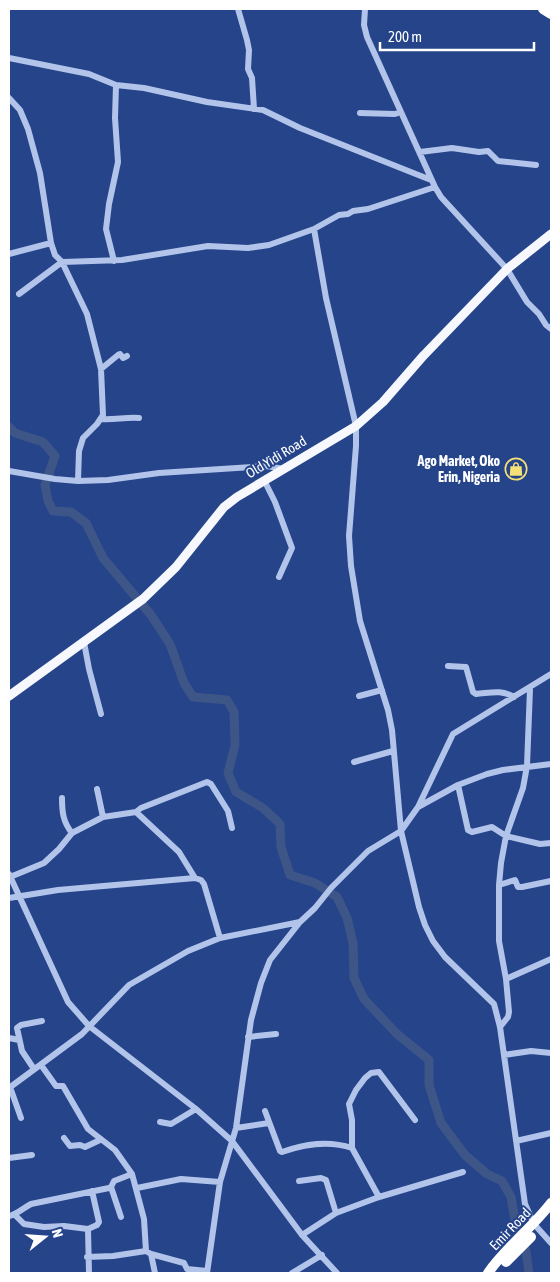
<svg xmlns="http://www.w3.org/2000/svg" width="560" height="1282" viewBox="0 0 560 1282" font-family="'Asap Condensed',sans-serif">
<rect width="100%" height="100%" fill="#25448a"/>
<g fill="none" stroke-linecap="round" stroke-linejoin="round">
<path stroke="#3e5588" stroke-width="9" d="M9,427L15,433L43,442L55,456L45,485L48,501L53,511L71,512L86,523L103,558L151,615L170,644L184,683L193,697L227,700L234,712L235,745L228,773L236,792L263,808L280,824L281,847L290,875L315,883L337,897L347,918L353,943L354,978L364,999L397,1034L429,1060V1085L441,1123L465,1155L487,1174L502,1181L511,1197L516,1226L526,1251L529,1273"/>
<path stroke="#b2c4ea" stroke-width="6" d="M238,9L247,40L249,50L248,69L252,78L254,109
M365,9L364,25L367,37L435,187L441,197L507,269L527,302L539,314L546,325L551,329
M9,58L89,74L116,85L144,88L207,102L263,110L300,128L431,180
M9,98L20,110L28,129L40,173L51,243L55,255L62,262L87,314L101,369L103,415L97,424L83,438L79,451L78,481
M360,113L395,114L401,112
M420,152L452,148L479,152L488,151L498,161L536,165
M314,229L326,298L356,426V446L349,536L351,566L360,621L388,710L392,730L401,831L419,907L425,925L433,941L445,957L494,1004L500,1027L525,1204L534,1224L551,1243
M9,254L51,243
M114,261L106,229L109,204L118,162L115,118L116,85
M19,294L62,262L122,260L208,246L248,248L269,245L314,229L339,215L348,214L353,211L368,209L435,187
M101,369L118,355L120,354L123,358L127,356
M101,419C114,420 126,417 139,418
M9,471L55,479L78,481L108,480L159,473L267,466L284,469
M264,480L275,502L292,548L279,577
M84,642L89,669L101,714
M448,666L466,667L473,692L476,694C490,693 501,689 514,697
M359,696L382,690
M354,762L393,751
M458,785L468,830L472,832L492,827L506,836L540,844L551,843
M97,789L103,817
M62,798C62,812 63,822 72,833
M418,807L453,734L551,674
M136,812L179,852L195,878
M9,874L68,1002L89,1026L196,1109L232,1141L302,1235L337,1273
M10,877L44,863L59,849L72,833L103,817L136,812L141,808L207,782L211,784L228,811L232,828
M499,885L515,880L518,887H522L551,881
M9,898L58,890L195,878L201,880L204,884L220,938
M506,979L551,959
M500,1027L508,1017L509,1012L506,979L499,941V885L501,863L506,836L523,788L527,766L530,689
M248,1037L276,1034
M9,1038L19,1040
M504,1055L531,1051L551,1053
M41,1065L56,1086H63L88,1129L115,1150L132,1174L144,1219L146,1251
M34,1069L22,1051L17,1028L21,1025L42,1021
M10,1087L21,1118
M9,1088L82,1034L129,985L188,951L220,938L300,922
M265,1111L280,1151L282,1152C305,1144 328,1140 352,1148
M160,1122L171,1124L196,1109
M236,1128L269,1123
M64,1138L70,1146L80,1145L85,1147L100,1140
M516,1141L551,1133
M9,1158L32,1155
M299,1181L321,1178L326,1180L336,1213
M111,1187L121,1217
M137,1188L181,1179L220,1182
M379,1197L352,1148V1120L349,1104L356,1090L365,1078L371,1073L379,1072L415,1120
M15,1215L24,1224L44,1227L64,1226L88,1229L97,1225L99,1222L92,1191
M9,1216C18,1214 23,1208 31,1204L109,1188L111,1187L114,1181L132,1174
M88,1229L89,1273
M302,1235L336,1213L379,1197L463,1172
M151,1254L155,1273
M87,1257L113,1256L146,1251L151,1254L184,1263L187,1269L207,1271
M207,1273L220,1182L236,1128L251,1020L261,983L270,960L300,922L315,908L331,888L368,851L401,831L418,807L458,785L487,774L503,770L551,764
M292,1273L322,1255"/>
<path stroke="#f6f8fe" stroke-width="9" d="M9,696L143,599L176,567L224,507L237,497L356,426L383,402L424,355L507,269L551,234"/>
<path stroke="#fff" stroke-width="10" d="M543,9L551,14
M506,1262L531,1237
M488,1273C506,1247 532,1228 551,1203"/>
</g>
<defs>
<g id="shop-ring" transform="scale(1.125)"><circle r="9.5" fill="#25448a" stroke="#f4e076" stroke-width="1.5"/><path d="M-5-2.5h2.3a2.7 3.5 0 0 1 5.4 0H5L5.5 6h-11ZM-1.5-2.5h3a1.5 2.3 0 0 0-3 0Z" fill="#f4e076"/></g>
</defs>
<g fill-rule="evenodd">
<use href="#shop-ring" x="516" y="469"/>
</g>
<g text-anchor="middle" stroke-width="4" stroke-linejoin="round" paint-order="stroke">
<g font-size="14" fill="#fff" stroke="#25448a">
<text transform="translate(276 457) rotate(-31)" y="5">Old Yidi Road</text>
<text transform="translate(510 1229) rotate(-46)" y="5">Emir Road</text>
</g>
<g font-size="14" font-weight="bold" fill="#fff" stroke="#25448a" text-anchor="end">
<text x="500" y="466">Ago Market, Oko<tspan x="500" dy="16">Erin, Nigeria</tspan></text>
</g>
</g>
<rect width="560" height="1282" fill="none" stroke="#ffffff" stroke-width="20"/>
<g transform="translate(45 1237) rotate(73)" stroke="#25448a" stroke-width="4" paint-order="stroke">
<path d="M0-4L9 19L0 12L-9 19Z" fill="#ffffff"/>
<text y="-8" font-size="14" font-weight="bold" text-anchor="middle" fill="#ffffff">N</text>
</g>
<path d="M380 42v8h154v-8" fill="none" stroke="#ffffff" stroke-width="2.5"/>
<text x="388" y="42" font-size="15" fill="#ffffff" stroke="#25448a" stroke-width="4" paint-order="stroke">200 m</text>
</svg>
